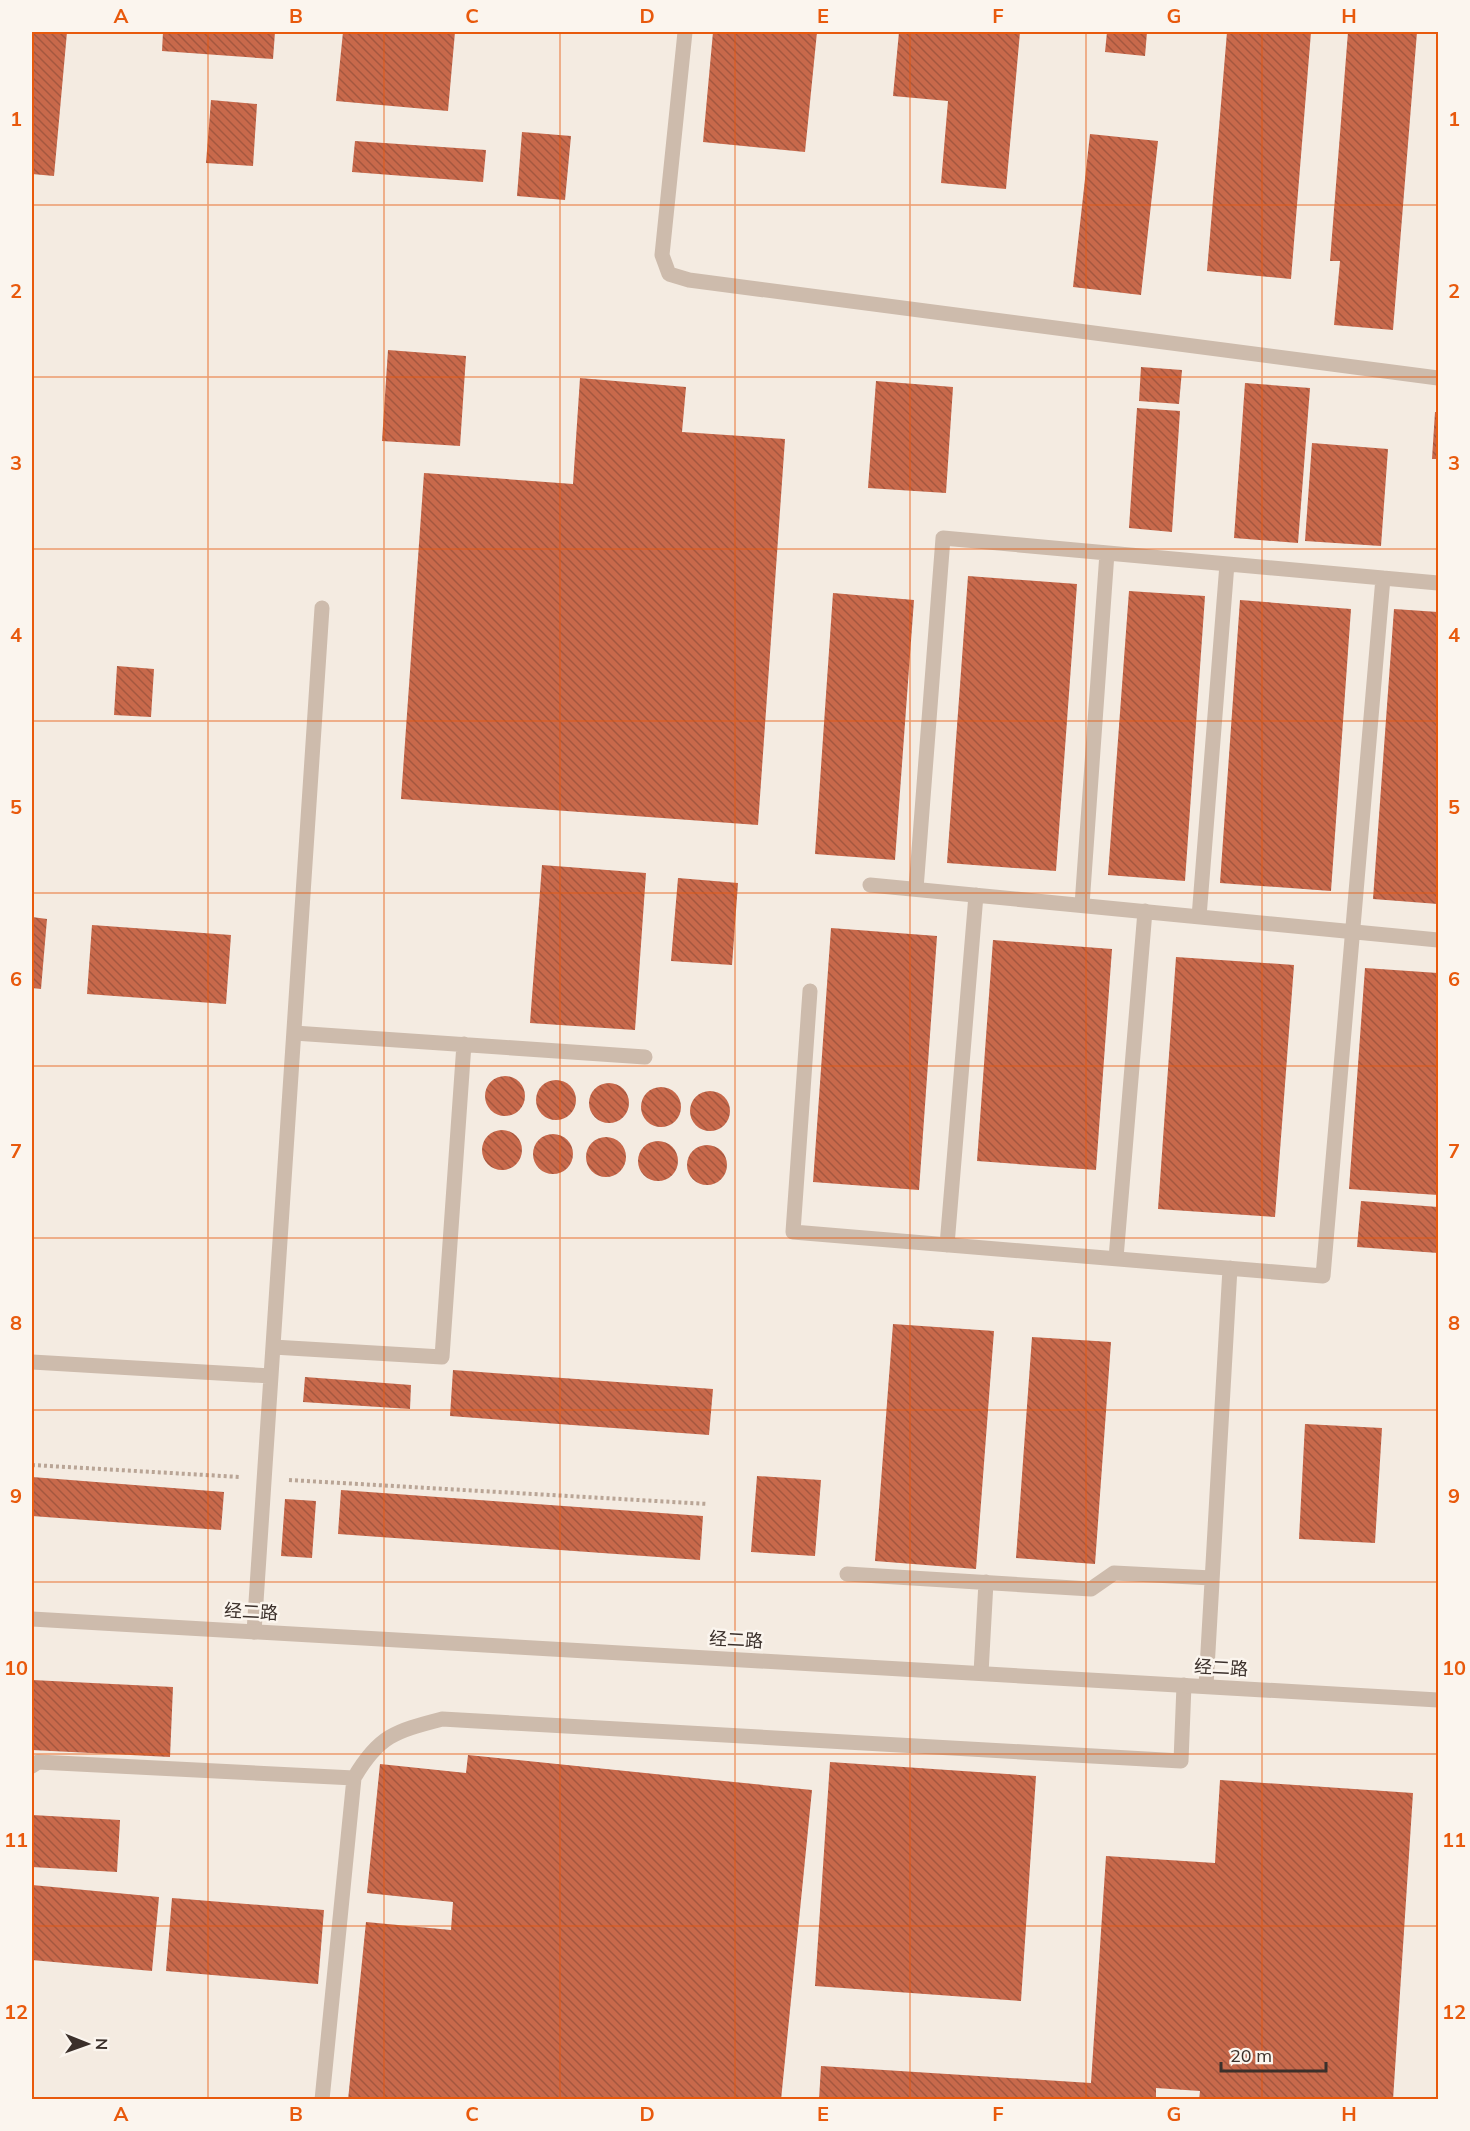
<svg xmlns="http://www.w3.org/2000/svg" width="1470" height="2131" viewBox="0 0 1470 2131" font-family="Mulish,'Noto Sans SC',sans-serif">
<defs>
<pattern id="building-back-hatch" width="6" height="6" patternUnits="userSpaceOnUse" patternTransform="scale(1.5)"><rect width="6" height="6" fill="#c8694b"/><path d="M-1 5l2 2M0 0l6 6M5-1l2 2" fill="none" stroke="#a4573f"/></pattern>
</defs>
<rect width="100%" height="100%" fill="#f4ebe1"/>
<path fill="url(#building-back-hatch)" d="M32,32H67L54,176L32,174Z
M163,32H275L273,59L162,51Z
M343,32H455L448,111L336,101Z
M713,32H817L805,152L703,142Z
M899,32H1020L1006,189L941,183L948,101L893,96Z
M1107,32H1147L1145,56L1105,52Z
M1227,32H1311L1291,279L1207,271Z
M1348,32H1417L1393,330L1334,325L1340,261H1330Z
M211,100L257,104L253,166L206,163Z
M522,132L571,136L565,200L517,196Z
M1090,134L1158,141L1141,295L1073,287Z
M355,141L486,150L483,182L352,172Z
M388,350L466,356L460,446L382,441Z
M1141,367L1182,370L1179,404L1139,401Z
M580,378L686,387L682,432L785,439L758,825L401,799L424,473L573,484Z
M876,381L953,387L946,493L868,488Z
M1245,383L1310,388L1298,543L1234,538Z
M1137,408L1180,411L1172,532L1129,528Z
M1435,412H1438V459H1432Z
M1312,443L1388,449L1381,546L1305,541Z
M968,576L1077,584L1056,871L947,863Z
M1129,591L1205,596L1185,881L1108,875Z
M833,593L914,600L895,860L815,854Z
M1240,600L1351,609L1331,891L1220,883Z
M1394,609L1438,612V904L1373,899Z
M117,666L154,669L151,717L114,715Z
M542,865L646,873L635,1030L530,1023Z
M678,878L738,883L732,965L671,961Z
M32,917L47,919L41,989L32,988Z
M92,925L231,935L226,1004L87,994Z
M831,928L937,936L919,1190L813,1182Z
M993,940L1112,949L1096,1170L977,1161Z
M1176,957L1294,965L1275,1217L1158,1209Z
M1365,968L1438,973V1195L1349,1189Z
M485 1096a20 20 0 1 1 40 0a20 20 0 1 1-40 0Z
M536 1100a20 20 0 1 1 40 0a20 20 0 1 1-40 0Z
M589 1103a20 20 0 1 1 40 0a20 20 0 1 1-40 0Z
M641 1107a20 20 0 1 1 40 0a20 20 0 1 1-40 0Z
M690 1111a20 20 0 1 1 40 0a20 20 0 1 1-40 0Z
M482 1150a20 20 0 1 1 40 0a20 20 0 1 1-40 0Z
M533 1154a20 20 0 1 1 40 0a20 20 0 1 1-40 0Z
M586 1157a20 20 0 1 1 40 0a20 20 0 1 1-40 0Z
M638 1161a20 20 0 1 1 40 0a20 20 0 1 1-40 0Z
M687 1165a20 20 0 1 1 40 0a20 20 0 1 1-40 0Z
M1361,1201L1438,1207V1253L1357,1247Z
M893,1324L994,1331L976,1569L875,1561Z
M1032,1337L1111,1342L1095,1564L1016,1558Z
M453,1370L713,1389L709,1435L450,1416Z
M305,1377L411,1385L410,1409L303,1402Z
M1305,1424L1382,1428L1375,1543L1299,1539Z
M757,1476L821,1480L815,1556L751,1552Z
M32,1477L224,1492L221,1530L32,1516Z
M341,1490L703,1516L700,1560L338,1534Z
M285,1499L316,1501L312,1558L281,1556Z
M32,1680L173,1687L170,1757L32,1750Z
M468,1755L812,1790L781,2100H348L366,1922L451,1930L453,1902L367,1893L380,1764L466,1773Z
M830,1762L1036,1776L1021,2001L815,1986Z
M1220,1780L1413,1793L1393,2100H1199L1200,2091L1156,2088V2100H819L821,2066L1091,2083L1106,1856L1215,1863Z
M32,1815L120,1820L117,1872L32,1867Z
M32,1885L159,1897L152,1971L32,1960Z
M172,1898L324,1910L318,1984L166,1971Z"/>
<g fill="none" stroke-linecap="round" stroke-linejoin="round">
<path stroke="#b9a596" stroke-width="4" stroke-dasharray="3 3" stroke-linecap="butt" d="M32,1465L240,1477
M289,1480L708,1504"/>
<path stroke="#cdbbac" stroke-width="15" d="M685,32L662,255L669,274L689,280L1438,378
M870,885L1438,940
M916,889L943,538L1438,583
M1082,905L1107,553
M1199,917L1227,564
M810,991L793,1232L1323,1276L1383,578
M294,1033L645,1057
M947,1245L976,895
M1116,1258L1145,911
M273,1347L442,1357L464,1044
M32,1362L271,1376
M847,1574L1091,1589L1114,1573L1212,1578
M254,1632L322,608
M981,1673L986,1582
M1206,1686L1230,1268
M32,1766L38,1762L354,1778
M322,2100L354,1778C379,1735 396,1731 442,1719L1181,1761L1184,1685"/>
<path stroke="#cdbbac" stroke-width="15" d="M32,1619L1438,1700"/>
</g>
<path fill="none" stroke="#e8590c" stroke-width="1.5" stroke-opacity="0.55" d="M208,32V2100M384,32V2100M560,32V2100M735,32V2100M910,32V2100M1086,32V2100M1262,32V2100M32,205H1438M32,377H1438M32,549H1438M32,721H1438M32,893H1438M32,1066H1438M32,1238H1438M32,1410H1438M32,1582H1438M32,1754H1438M32,1926H1438"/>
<g text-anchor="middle" stroke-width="5" stroke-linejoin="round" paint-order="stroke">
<g font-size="18" fill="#3b302b" stroke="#fbf5ee">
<text transform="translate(251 1612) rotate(3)" y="6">经二路</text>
<text transform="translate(736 1640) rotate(3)" y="6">经二路</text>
<text transform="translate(1221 1668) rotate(3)" y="6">经二路</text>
</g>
</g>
<rect width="1470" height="2131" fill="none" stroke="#fbf5ee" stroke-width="66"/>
<g transform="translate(87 2044) rotate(91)" stroke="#fbf5ee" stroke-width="4.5" paint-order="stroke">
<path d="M0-4.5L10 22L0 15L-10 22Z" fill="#3b302b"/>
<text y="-9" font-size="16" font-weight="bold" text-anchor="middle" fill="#3b302b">N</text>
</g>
<path d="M1221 2062v9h105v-9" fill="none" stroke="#3b302b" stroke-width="3"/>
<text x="1230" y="2062" font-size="18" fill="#3b302b" stroke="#fbf5ee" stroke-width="4.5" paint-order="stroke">20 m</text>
<rect x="33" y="33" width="1404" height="2065" fill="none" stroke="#e8590c" stroke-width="2"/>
<g font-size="20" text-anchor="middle" font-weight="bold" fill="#e8590c">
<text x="121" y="23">A</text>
<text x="296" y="23">B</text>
<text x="472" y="23">C</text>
<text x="647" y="23">D</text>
<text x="823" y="23">E</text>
<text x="998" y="23">F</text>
<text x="1174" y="23">G</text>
<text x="1349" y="23">H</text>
<text x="16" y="126">1</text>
<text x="1454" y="126">1</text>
<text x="16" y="298">2</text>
<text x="1454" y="298">2</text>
<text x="16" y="470">3</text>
<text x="1454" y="470">3</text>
<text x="16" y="642">4</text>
<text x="1454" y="642">4</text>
<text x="16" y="814">5</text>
<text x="1454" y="814">5</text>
<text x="16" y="986">6</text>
<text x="1454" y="986">6</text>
<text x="16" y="1158">7</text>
<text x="1454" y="1158">7</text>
<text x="16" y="1330">8</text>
<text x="1454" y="1330">8</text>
<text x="16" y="1503">9</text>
<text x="1454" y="1503">9</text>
<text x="16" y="1675">10</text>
<text x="1454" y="1675">10</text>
<text x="16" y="1847">11</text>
<text x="1454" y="1847">11</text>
<text x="16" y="2019">12</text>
<text x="1454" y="2019">12</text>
<text x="121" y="2121">A</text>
<text x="296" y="2121">B</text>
<text x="472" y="2121">C</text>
<text x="647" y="2121">D</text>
<text x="823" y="2121">E</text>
<text x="998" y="2121">F</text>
<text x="1174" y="2121">G</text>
<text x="1349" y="2121">H</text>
</g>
</svg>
